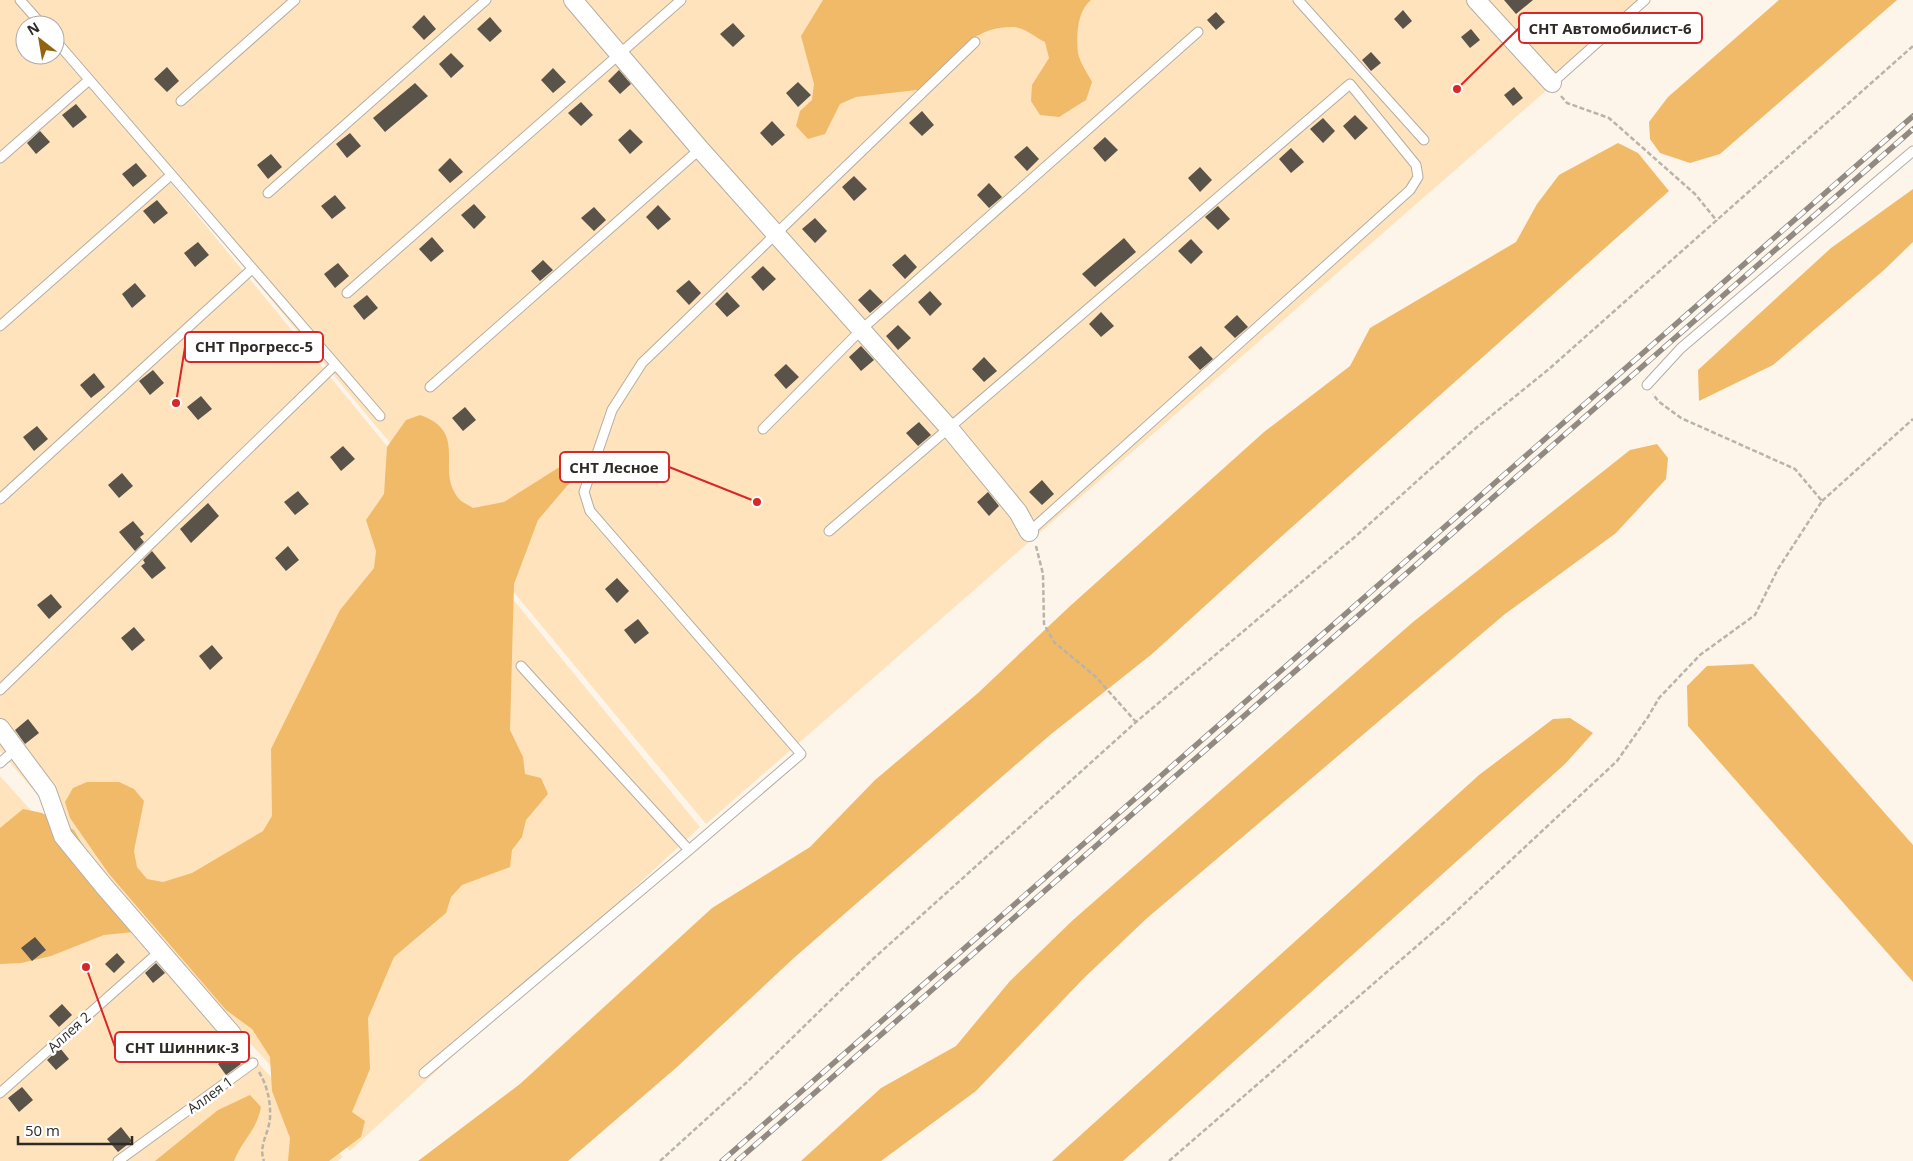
<svg xmlns="http://www.w3.org/2000/svg" width="1913" height="1161" viewBox="0 0 1913 1161" font-family="'Open Sans',sans-serif">
<rect width="100%" height="100%" fill="#fdf5e9"/>
<path fill="#ffe3bc" d="M0,0H21L41,25H25V55H55V42L700,827L350,1151L246,1039L0,751Z
M23,0H1650L706,824L55,39V25H44Z
M0,776L343,1157L338,1161H0Z"/>
<path fill="#f1ba69" d="M823,0H1091C1077,11 1076,36 1078,53C1080,63 1088,74 1092,82L1086,100L1059,117L1040,115L1031,101L1032,85L1049,58L1045,42C1037,38 1023,27 1014,27C971,25 950,60 925,89L856,97L840,104L825,134L808,139L796,126L800,111L812,100L814,84L801,36Z
M1779,0H1897L1720,154L1690,163L1660,153L1650,139L1649,122L1668,97Z
M1618,143L1638,153L1669,191L1273,544L1152,654L1050,735L795,957L677,1067L568,1161H418L520,1084L712,908L810,847L875,780L978,693L1069,607L1264,432L1350,366L1370,328L1516,242L1537,204L1559,175Z
M1913,189V242L1884,270L1773,365L1699,401L1698,370L1831,248Z
M420,415C471,433 433,471 460,500C463,503 469,505 473,508L504,502L585,451L584,466L538,520L514,584L510,730L523,757L525,774L541,778L548,794L526,820L522,837L512,850L510,867L462,885L451,897L446,913L394,957L368,1018L370,1069L352,1112L365,1121L361,1137L329,1161H288L290,1138L272,1091L270,1057L252,1029L226,1010L109,874L70,818L65,802L73,788L87,782H119L134,789L144,801L134,851L137,867L147,879L163,882L192,873L263,831L272,816L271,749L340,610L374,568L376,551L366,520L384,494L387,447L406,420Z
M1657,444L1668,458L1666,479L1616,533L1505,614L1146,919L1083,979L976,1091L881,1161H801L881,1088L956,1046L1010,981L1073,920L1413,622L1630,450Z
M1753,664L1913,845V982L1688,726L1687,686L1707,666Z
M1570,718L1593,733L1565,764L1123,1161H1052L1479,775L1553,719Z
M23,809L42,813L74,830L134,932L104,935L51,956L21,963L0,964V828Z
M250,1095L261,1107C257,1130 242,1140 234,1161H155L218,1110Z"/>
<path fill="#5a5349" d="M1504,0H1533L1516,14Z
M1403,10L1412,21L1403,29L1394,19Z
M1216,12L1225,22L1216,30L1207,20Z
M424,15L436,29L424,40L412,27Z
M490,17L502,31L490,42L477,29Z
M1525,21L1534,32L1526,39L1517,29Z
M733,23L745,36L733,47L720,34Z
M1471,29L1480,40L1470,48L1461,37Z
M1371,52L1381,63L1371,71L1362,60Z
M451,53L464,66L451,78L439,64Z
M167,67L179,81L167,92L154,79Z
M553,68L566,82L553,93L541,80Z
M619,70L631,84L620,94L608,81Z
M798,82L811,95L798,107L786,93Z
M415,83L428,96L385,132L373,118Z
M1514,87L1523,98L1513,106L1504,95Z
M581,102L593,115L581,126L568,113Z
M76,104L87,117L73,128L62,115Z
M922,111L934,125L922,136L909,123Z
M1355,115L1368,128L1355,140L1343,126Z
M1323,118L1335,131L1323,143L1310,129Z
M772,121L785,135L772,146L760,133Z
M630,129L643,142L630,154L618,140Z
M40,131L50,142L36,154L27,143Z
M350,133L361,146L347,158L336,144Z
M1105,137L1118,150L1105,162L1093,148Z
M1027,146L1039,159L1027,171L1014,157Z
M1291,148L1304,162L1291,173L1279,159Z
M271,154L282,167L268,179L257,165Z
M450,158L463,172L450,183L438,170Z
M136,163L147,176L133,187L122,174Z
M1200,167L1212,180L1200,192L1188,178Z
M854,176L867,189L854,201L842,187Z
M989,183L1002,197L989,208L977,195Z
M335,195L346,208L332,219L321,206Z
M157,200L168,213L154,224L143,211Z
M474,204L486,217L474,229L461,215Z
M658,205L671,219L658,230L646,217Z
M1218,206L1230,219L1218,230L1205,217Z
M594,207L606,220L594,231L581,218Z
M815,218L827,231L815,243L802,229Z
M432,237L444,251L431,262L419,249Z
M1124,238L1136,252L1095,287L1082,274Z
M1191,239L1203,252L1191,264L1178,251Z
M198,242L209,255L195,267L184,253Z
M905,254L917,267L905,279L892,265Z
M543,260L553,270L540,281L531,271Z
M338,263L349,276L335,288L324,274Z
M763,266L776,279L763,291L751,277Z
M689,280L701,293L689,305L676,291Z
M135,283L146,296L132,308L122,294Z
M870,289L883,302L870,313L858,300Z
M930,291L942,304L930,316L918,302Z
M727,292L740,306L727,317L715,304Z
M367,295L378,308L364,320L353,306Z
M1101,312L1114,326L1101,337L1089,324Z
M1237,315L1248,327L1235,338L1224,327Z
M898,325L911,338L898,350L886,336Z
M861,346L874,360L861,371L849,357Z
M1201,346L1213,359L1200,370L1188,357Z
M984,357L997,371L984,382L972,369Z
M786,364L799,377L786,389L774,375Z
M153,370L164,383L150,395L139,381Z
M94,373L105,387L91,398L80,385Z
M201,396L212,409L198,420L187,407Z
M465,407L476,420L463,431L452,418Z
M919,422L931,435L918,446L906,433Z
M37,426L48,439L34,451L23,437Z
M343,446L355,459L341,471L330,457Z
M122,473L133,486L119,498L108,485Z
M1042,480L1054,494L1042,505L1029,492Z
M298,491L309,504L295,515L284,502Z
M988,492L999,506L989,516L977,502Z
M208,503L219,516L191,543L180,529Z
M133,521L144,534L140,537L144,542L135,551L119,532Z
M288,546L299,560L286,571L275,558Z
M152,551L166,568L152,579L141,566L145,563L143,560Z
M617,578L629,591L617,603L605,589Z
M51,594L62,607L49,619L37,605Z
M638,619L649,633L635,644L624,630Z
M134,627L145,640L132,651L121,638Z
M212,645L223,658L210,670L199,656Z
M28,719L39,733L25,744L15,730Z
M35,937L46,950L32,961L21,948Z
M117,953L125,962L114,973L105,964Z
M156,963L165,973L153,983L145,973Z
M62,1004L72,1015L59,1027L49,1016Z
M60,1048L69,1059L56,1070L47,1060Z
M232,1053L241,1064L226,1075L218,1064Z
M22,1087L33,1100L19,1112L8,1098Z
M121,1127L132,1141L118,1152L107,1139Z"/>
<g fill="none" stroke-linecap="round" stroke-linejoin="round">
<g stroke="#b5ada2" stroke-width="11">
<path id="lane" d="M20,0L42,25
M1298,0L1424,140
M55,40L380,416
M1552,83L1645,0
M181,101L295,0
M0,158L89,80
M268,193L486,0
M347,293L681,0
M0,326L171,175
M1647,385L1681,348L1913,151
M430,387L700,149
M763,429L862,329L1198,32
M0,499L252,269
M829,531L1350,84L1416,165L1418,177L1410,190L1029,532
M521,666L689,850L801,754L590,511L584,492L612,410L642,363L975,42
M0,690L335,365
M0,763L16,749
M424,1073L689,850
M0,1093L160,951
M118,1161L253,1063"/>
</g>
<g stroke="#b5ada2" stroke-width="20">
<path id="street" d="M573,0L700,149L949,428L1018,512L1029,532
M1476,0L1552,83
M0,728L47,791L63,836L103,885L232,1034"/>
</g>
<path stroke="#b9b3a9" stroke-width="2.5" stroke-dasharray="5 2.5" stroke-linecap="butt" d="M1561,96L1567,103L1609,118L1695,194L1717,221
M1822,501L1913,419
M1036,546L1043,574L1044,624L1054,642L1096,677L1136,722
M259,1072C267,1085 271,1102 270,1118C269,1133 258,1146 264,1161
M660,1161L746,1083L873,959L1136,722L1356,536L1476,428L1549,369L1913,46
M1169,1161L1448,919L1617,761L1648,717L1659,698L1700,655L1755,615L1778,569L1822,501L1795,469L1681,418L1658,401L1653,394"/>
<use href="#lane" stroke="#fff" stroke-width="9"/>
<use href="#street" stroke="#fff" stroke-width="18"/>
<g stroke="#908a82" stroke-width="5.5">
<path id="rail" d="M722,1161L1913,116
M737,1161L1913,129"/>
</g>
<use href="#rail" stroke="#fff" stroke-width="4" stroke-dasharray="11" stroke-linecap="butt"/>
</g>
<g text-anchor="middle" stroke-width="5" stroke-linejoin="round" paint-order="stroke">
<g font-size="14" fill="#2e2b27" stroke="#fff">
<text transform="translate(69 1032) rotate(-42)" y="5">Аллея 2</text>
<text transform="translate(210 1095) rotate(-36)" y="5">Аллея 1</text>
</g>
</g>
<path fill="none" stroke="#d62828" stroke-width="2" d="M1457 89L1519 28M176 403L185 347M757 502L669 467M86 967L115 1047"/>
<g fill="#d62828" stroke="#fff" stroke-width="2">
<circle cx="1457" cy="89" r="5"/>
<circle cx="176" cy="403" r="5"/>
<circle cx="757" cy="502" r="5"/>
<circle cx="86" cy="967" r="5"/>
</g>
<g fill="#fff" stroke="#d62828" stroke-width="2">
<rect x="1519" y="13" width="183" height="30" rx="5"/>
<rect x="185" y="332" width="138" height="30" rx="5"/>
<rect x="560" y="452" width="109" height="30" rx="5"/>
<rect x="115" y="1032" width="134" height="30" rx="5"/>
</g>
<g font-size="15" text-anchor="middle" font-weight="bold" fill="#2e2b27">
<text x="1610" y="34">СНТ Автомобилист-6</text>
<text x="254" y="352">СНТ Прогресс-5</text>
<text x="614" y="473">СНТ Лесное</text>
<text x="182" y="1053">СНТ Шинник-3</text>
</g>
<g transform="translate(40 40) rotate(329)"><circle r="24" fill="#ffffff" stroke="#abaaa9"/>
<path d="M0-4L9 19L0 12L-9 19Z" fill="#92640f"/>
<text y="-8" font-size="14" font-weight="bold" text-anchor="middle" fill="#2e2b27">N</text>
</g>
<path d="M18 1136v8h114v-8" fill="none" stroke="#2e2b27" stroke-width="2.5"/>
<text x="25" y="1136" font-size="15" fill="#2e2b27" stroke="#ffffff" stroke-width="4" paint-order="stroke">50 m</text>
</svg>
